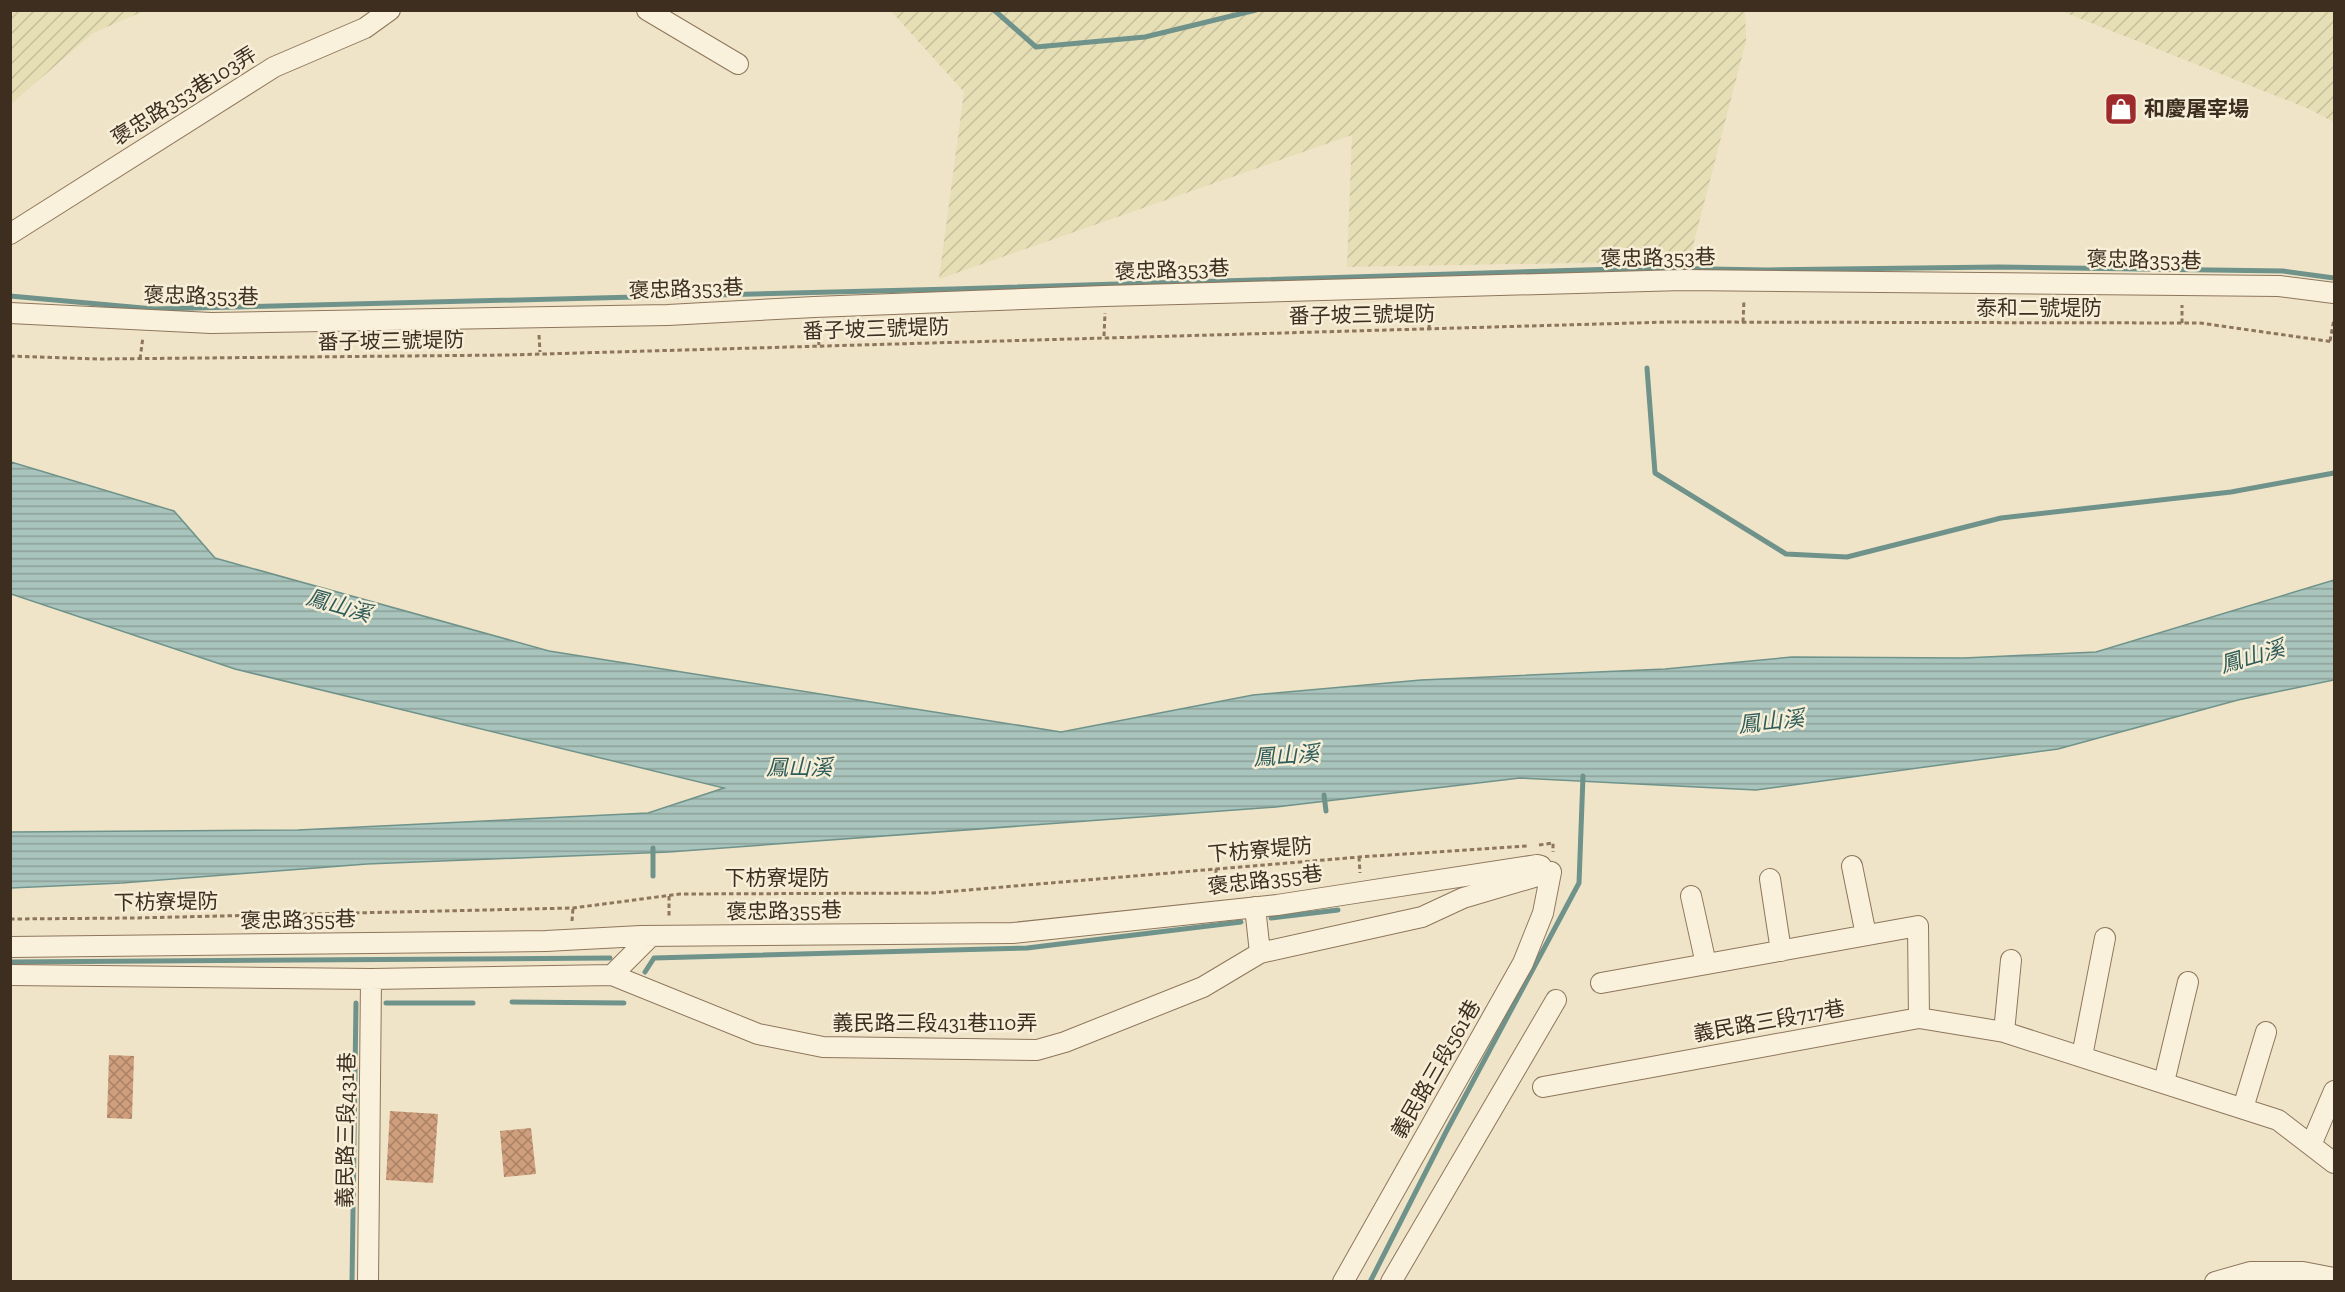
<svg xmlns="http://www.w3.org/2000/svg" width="2345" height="1292" viewBox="0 0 2345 1292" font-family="'Zilla Slab','Noto Sans TC',serif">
<defs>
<pattern id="farmland-furrows" width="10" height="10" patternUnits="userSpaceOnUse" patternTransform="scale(1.5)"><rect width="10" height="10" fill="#e6deb5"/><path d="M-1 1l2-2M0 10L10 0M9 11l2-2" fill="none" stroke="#c6bf9b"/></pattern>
<pattern id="water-rules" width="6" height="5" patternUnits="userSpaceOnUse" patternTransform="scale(1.5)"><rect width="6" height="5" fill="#a9c4bc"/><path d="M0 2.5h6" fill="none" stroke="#8ba098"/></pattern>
<pattern id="building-cross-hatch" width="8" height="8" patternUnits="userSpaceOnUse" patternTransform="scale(1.5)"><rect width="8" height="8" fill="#cf9f7d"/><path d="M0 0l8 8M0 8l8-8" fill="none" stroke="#a98266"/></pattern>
</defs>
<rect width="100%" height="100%" fill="#f0e4c8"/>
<path fill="url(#farmland-furrows)" d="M11,10H144V11L93,33L11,104Z
M1745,10L1746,41L1689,261L1347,267L1352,135L939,279L964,92L891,11Z
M2061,11H2334V122L2307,108Z"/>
<path fill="url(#water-rules)" stroke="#6f938a" stroke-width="1.5" d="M11,462L174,511L215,558L549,651L1061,732L1253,695L1421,680L1665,669L1792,657L1964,658L2096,652L2334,580V680L2238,700L2058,749L1756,790L1520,778L1276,807L669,852L367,864L122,883L11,888V832L298,830L648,813L724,788L235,669L11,594Z"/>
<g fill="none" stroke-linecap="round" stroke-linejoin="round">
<path stroke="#6f938a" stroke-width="5" d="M994,10L1036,47L1145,37L1256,10
M10,296L154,309L953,289L1651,268L1768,270L1998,267L2283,271L2334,278
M1647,368L1655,473L1786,554L1847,557L2001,518L2231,492L2334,473
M1324,795L1326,811
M653,848V876
M1271,918L1338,910
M10,962L610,958
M645,972L654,958L1027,948L1241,922
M512,1002L624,1003
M386,1003H473
M352,1282L356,1003
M1370,1282L1447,1130L1579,883L1583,776"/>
</g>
<path fill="url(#building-cross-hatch)" d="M109,1055L134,1056L132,1119L107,1118Z
M390,1111L438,1114L433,1183L386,1180Z
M531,1128L536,1174L504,1177L500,1131Z"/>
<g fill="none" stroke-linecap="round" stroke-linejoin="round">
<g stroke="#8d765c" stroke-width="22">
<path id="minor" d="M647,10L738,64
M10,234L274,67L365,28L390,10
M10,313L211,323L668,315L814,307L1105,296L1683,280L2279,286L2334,293
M1852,866L1866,935
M1770,879L1781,951
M1691,896L1706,964
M1255,907L1260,953
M10,947L546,941L641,936L1013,933L1277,905L1537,865L1541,866
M10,975L371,979L612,975L758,1034L823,1047L1037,1050L1065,1042L1203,987L1260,953L1422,917L1463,898L1551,872
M612,975L651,936
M1601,983L1918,926L1919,1018
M2004,1032L2011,960
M2082,1056L2105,938
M2164,1082L2188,982
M1543,1087L1919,1018L2004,1032L2278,1120L2334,1163
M2243,1108L2266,1032
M2311,1145L2334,1091
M368,1282L371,979
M1343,1282L1523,963L1543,913L1551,872
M1391,1282L1556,1000
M2215,1282L2250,1272H2303L2334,1278"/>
</g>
<path stroke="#8d765c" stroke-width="3" stroke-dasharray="4.5 3" stroke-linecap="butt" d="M1743,322L1744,300
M2182,323V305
M817,326L819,345
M1429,329L1430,306
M539,335L540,352
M1104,336L1105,313
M2330,341L2334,319
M10,356L97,359L508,355L1669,322L2200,323L2334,342
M140,359L143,337
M1539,845L1553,843V852
M1359,857L1360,873
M1216,869V894
M669,896V916
M10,919L133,918L573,908L680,894L932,893L1359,857L1527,846
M572,921L573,908"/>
<use href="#minor" stroke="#faf1dc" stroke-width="20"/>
</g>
<defs>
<g id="shop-square" transform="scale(1.725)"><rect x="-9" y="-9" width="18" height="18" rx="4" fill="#9e2a2b" stroke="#f7eed8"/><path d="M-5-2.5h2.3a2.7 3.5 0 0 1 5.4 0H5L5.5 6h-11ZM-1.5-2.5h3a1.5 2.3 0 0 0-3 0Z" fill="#fff"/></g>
</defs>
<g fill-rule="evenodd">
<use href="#shop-square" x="2121" y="109"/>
</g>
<g text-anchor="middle" stroke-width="5" stroke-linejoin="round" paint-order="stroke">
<g font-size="21" fill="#3d2e20" stroke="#f7eed8">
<text transform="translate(184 96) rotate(-32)" y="7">褒忠路353巷103弄</text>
<text transform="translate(1658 258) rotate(-1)" y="7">褒忠路353巷</text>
<text transform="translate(2144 260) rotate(1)" y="7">褒忠路353巷</text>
<text transform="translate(1172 270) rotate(-2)" y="7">褒忠路353巷</text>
<text transform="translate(686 289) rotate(-2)" y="7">褒忠路353巷</text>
<text transform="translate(201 296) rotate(1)" y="7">褒忠路353巷</text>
<text x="2039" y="315">泰和二號堤防</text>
<text transform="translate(1362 315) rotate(-1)" y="7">番子坡三號堤防</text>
<text transform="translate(876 329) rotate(-2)" y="7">番子坡三號堤防</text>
<text transform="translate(391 341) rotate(-1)" y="7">番子坡三號堤防</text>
<text transform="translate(1260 850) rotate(-5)" y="7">下枋寮堤防</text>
<text x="777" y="885">下枋寮堤防</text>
<text transform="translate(1265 880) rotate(-7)" y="7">褒忠路355巷</text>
<text transform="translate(166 902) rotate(-1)" y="7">下枋寮堤防</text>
<text transform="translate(784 911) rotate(-1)" y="7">褒忠路355巷</text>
<text transform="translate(298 920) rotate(-1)" y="7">褒忠路355巷</text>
<text transform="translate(1769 1021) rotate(-10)" y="7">義民路三段717巷</text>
<text x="935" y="1030">義民路三段431巷110弄</text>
<text transform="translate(1436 1069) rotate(-60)" y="7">義民路三段561巷</text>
<text transform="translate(346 1130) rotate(-89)" y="7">義民路三段431巷</text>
</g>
<g font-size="21" font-weight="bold" fill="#3d2e20" stroke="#f7eed8" text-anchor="start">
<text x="2144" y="116">和慶屠宰場</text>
</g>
<g font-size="22" font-style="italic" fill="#2f5d5a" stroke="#f7eed8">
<text transform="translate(339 605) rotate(16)" y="8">鳳山溪</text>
<text transform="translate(2252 656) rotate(-16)" y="8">鳳山溪</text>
<text transform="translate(1771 721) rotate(-6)" y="8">鳳山溪</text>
<text transform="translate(1286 755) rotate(-4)" y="8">鳳山溪</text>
<text x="799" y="775">鳳山溪</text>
</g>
</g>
<rect width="2345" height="1292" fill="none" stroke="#3d2e20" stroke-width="24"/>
</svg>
